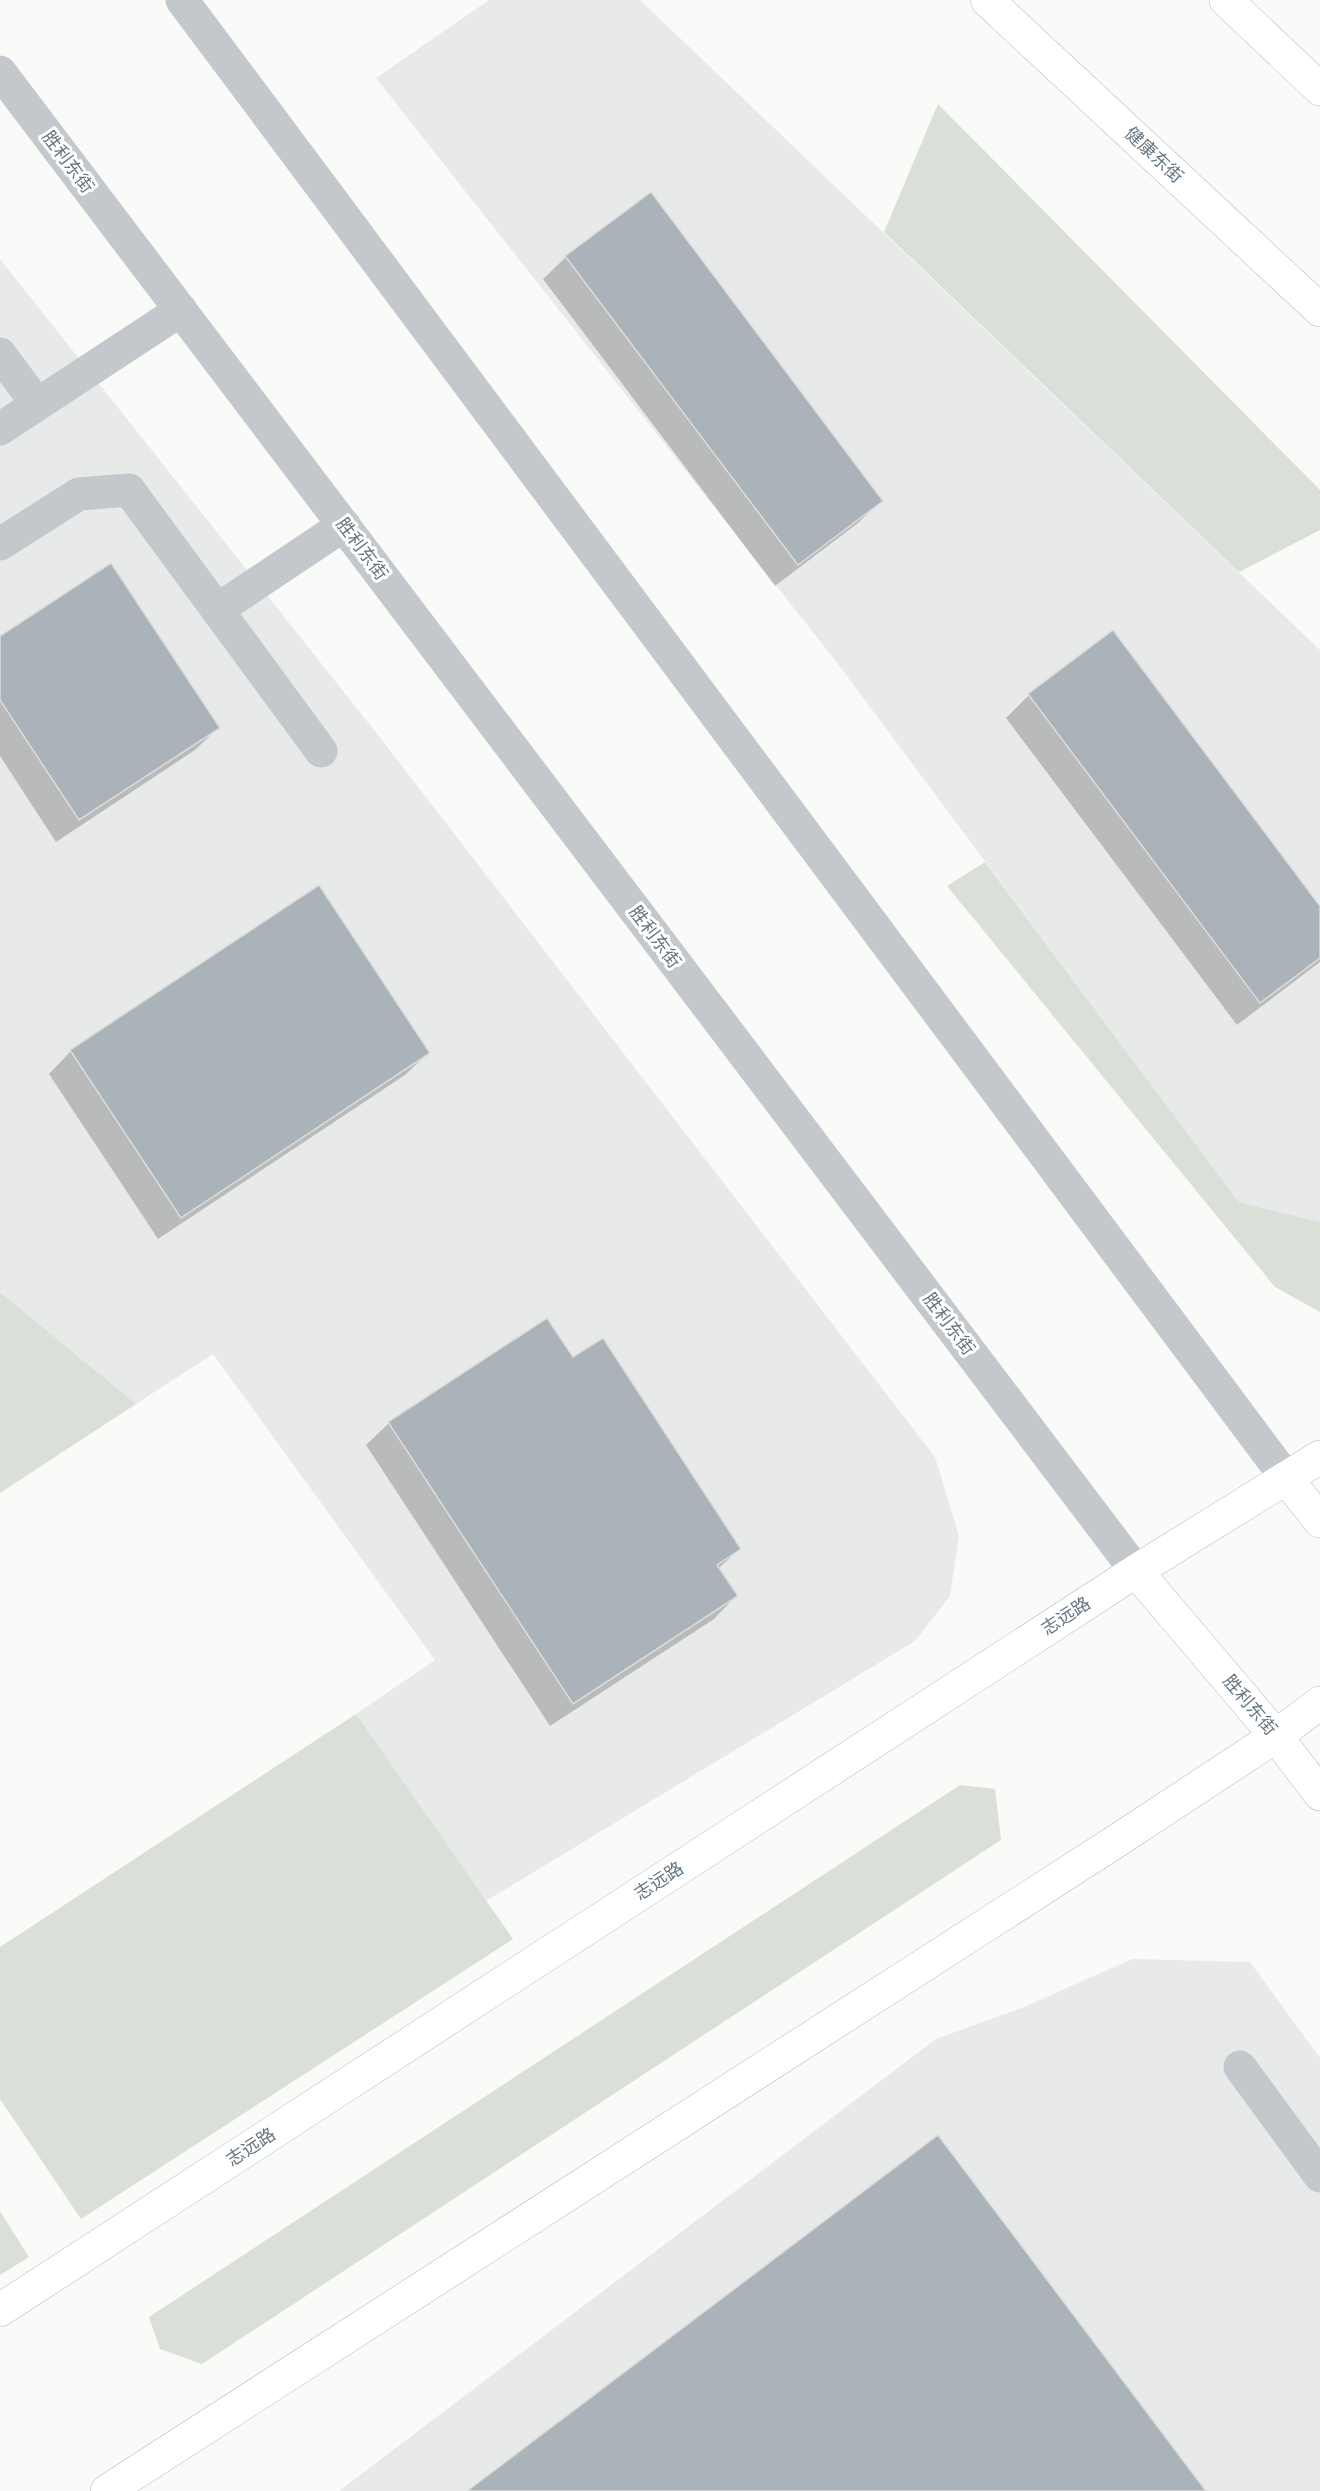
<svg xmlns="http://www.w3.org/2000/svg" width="1320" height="2491" viewBox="0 0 1320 2491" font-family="'Space Grotesk','Noto Sans SC',sans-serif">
<rect width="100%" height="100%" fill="#fafaf8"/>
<path fill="#e8e9e9" d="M489,0H640L1320,650V1222L1239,1202L838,664L376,78Z
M0,259L378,735L935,1457L959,1536L950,1596L915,1641L486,1901L356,1714L435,1660L213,1354L136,1404L0,1292Z
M1132,1959L1250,1962L1320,2058V2491H339L936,2039L1024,2007Z"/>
<path fill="#dadfd7" d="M938,104L1320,490V530L1239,572L884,232Z
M985,862L1239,1202L1320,1222V1312L1275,1287L947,886Z
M0,1292L136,1404L0,1493Z
M356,1714L513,1939L81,2219L0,2099V1947Z
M960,1785L995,1789L1001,1840L202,2364L160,2349L149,2317Z
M0,2211L29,2257L0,2275Z"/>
<path fill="#0003" d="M566,257L881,501L858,523L775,586L543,279Z
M0,638L218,728L195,750L56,842L0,756Z
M1029,695L1320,909V962L1237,1025L1006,718Z
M71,1051L428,1053L405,1075L158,1239L49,1074Z
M572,1360L739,1549L718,1569L736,1596L714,1619L550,1726L366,1445L389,1423Z"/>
<path fill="#aab3b9" stroke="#dcdcda" stroke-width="1.5" d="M651,192L883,501L798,565L565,256Z
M111,563L220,728L79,820L0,700V636Z
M1113,630L1320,906V958L1260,1003L1028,694Z
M319,885L430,1053L181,1218L70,1050Z
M547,1318L573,1357L603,1338L741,1549L717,1565L738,1596L573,1704L388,1422Z
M938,2135L1206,2491H467Z"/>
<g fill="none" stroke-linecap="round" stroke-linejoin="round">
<g stroke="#b5babe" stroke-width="34">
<path id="major" d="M987,0L1320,310
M1226,0L1320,89
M1287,1479L1320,1521
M1136,1571L1276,1736L1320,1794
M0,2310L1136,1571L1320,1457
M107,2491L1118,1840L1276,1736L1320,1703"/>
</g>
<path stroke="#c3c8cc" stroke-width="33" d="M182,0L1287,1479
M0,72L1136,1571
M0,354L37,404
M0,429L181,310
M0,544L79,494L129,490L321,751
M217,610L344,525
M1240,2067L1320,2176"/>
<use href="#major" stroke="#fff" stroke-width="33"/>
</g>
<g text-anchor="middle" stroke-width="6" stroke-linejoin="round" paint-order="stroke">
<g font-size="18" fill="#657683" stroke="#fff">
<text transform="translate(1154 155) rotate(43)" y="6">健康东街</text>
<text transform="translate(68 162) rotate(53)" y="6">胜利东街</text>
<text transform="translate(362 549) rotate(53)" y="6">胜利东街</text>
<text transform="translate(655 937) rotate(53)" y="6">胜利东街</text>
<text transform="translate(949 1324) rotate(53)" y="6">胜利东街</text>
<text transform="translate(1066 1616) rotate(-33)" y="6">志远路</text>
<text transform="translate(1250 1705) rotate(50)" y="6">胜利东街</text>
<text transform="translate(659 1881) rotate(-33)" y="6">志远路</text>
<text transform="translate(251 2147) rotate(-33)" y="6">志远路</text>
</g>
</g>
</svg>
